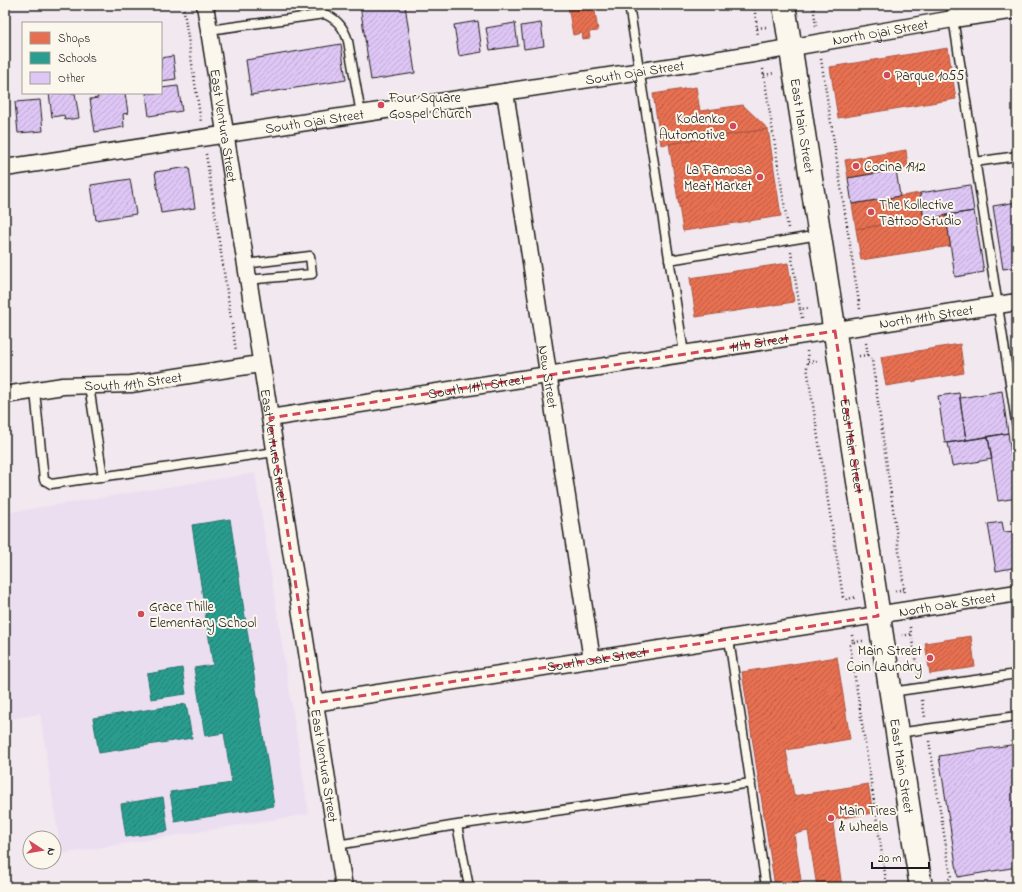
<svg xmlns="http://www.w3.org/2000/svg" width="1022" height="892" viewBox="0 0 1022 892" font-family="'Indie Flower',sans-serif">
<defs>
<pattern id="shops-hatch" width="6" height="6" patternUnits="userSpaceOnUse"><rect width="6" height="6" fill="#e76f51"/><path d="M-1 1l2-2M0 6l6-6M5 7l2-2" fill="none" stroke="#ba5a42"/></pattern>
<pattern id="schools-hatch" width="6" height="6" patternUnits="userSpaceOnUse"><rect width="6" height="6" fill="#2a9d8f"/><path d="M-1 1l2-2M0 6l6-6M5 7l2-2" fill="none" stroke="#237f74"/></pattern>
<pattern id="building-hatch" width="6" height="6" patternUnits="userSpaceOnUse"><rect width="6" height="6" fill="#dec6f5"/><path d="M-1 1l2-2M0 6l6-6M5 7l2-2" fill="none" stroke="#beaad1"/></pattern>
</defs>
<rect width="100%" height="100%" fill="#f2e8ef"/>
<filter id="ink" filterUnits="userSpaceOnUse"><feTurbulence type="fractalNoise" baseFrequency=".025" numOctaves="2"/><feDisplacementMap in="SourceGraphic" scale="8" xChannelSelector="R" yChannelSelector="G"/><feConvolveMatrix kernelMatrix="1 2 1 2 8 2 1 2 1" color-interpolation-filters="sRGB"/></filter>
<g filter="url(#ink)">
<path fill="#ecdef1" d="M255,473L309,814L61,854L40,714L5,720V513Z"/>
<path fill="url(#shops-hatch)" stroke="#aa5641" d="M594,5L598,31L589,32L590,38L583,39L582,33L573,35L568,6Z
M948,48L956,99L838,118L830,67Z
M696,87L700,111L743,105L768,129L661,145L653,94Z
M768,129L781,216L683,231L669,144Z
M906,150L908,168L848,178L845,160Z
M920,193L924,219L856,229L852,204Z
M946,215L951,246L861,260L856,229Z
M788,263L794,302L696,317L690,278Z
M960,344L964,373L886,386L881,357Z
M971,636L975,667L930,674L925,643Z
M837,657L850,739L786,750L794,796L868,784L873,813L836,819L833,824L842,887H817L808,831L794,834L802,887H775L742,672Z"/>
<path fill="url(#schools-hatch)" stroke="#26766c" d="M230,519L274,806L175,822L170,792L232,783L224,733L205,736L194,668L213,665L192,525Z
M182,668L186,694L151,699L147,674Z
M186,704L192,738L99,753L93,718Z
M163,797L168,831L126,837L121,804Z"/>
<path fill="url(#building-hatch)" stroke="#1c1c1c" d="M360,5H405L415,73L371,80Z
M449,5H472L450,8Z
M478,21L482,52L459,56L454,25Z
M515,23L518,46L490,50L486,28Z
M541,23L544,46L524,49L521,26Z
M341,44L346,80L251,95L246,60Z
M173,56L176,79L161,81V58Z
M178,86L182,111L149,116L146,93H161V88Z
M49,93H75L79,118L65,120L64,115L52,117Z
M97,93H125L128,113L123,114L124,127L95,132L90,99L98,98Z
M40,100L43,131L18,133L15,102Z
M189,167L195,208L161,213L155,172Z
M896,170L900,196L852,204L848,178Z
M130,179L136,214L96,220L91,185Z
M970,185L974,211L924,219L920,193Z
M1017,202V267L1003,269L993,206Z
M974,211L984,272L955,277L946,215Z
M1002,391L1008,433L966,440L960,398Z
M959,393L966,440L945,443L938,396Z
M1008,433L1017,498L998,501L988,437Z
M988,437L992,459L952,466L948,443Z
M1002,522L1004,532L1016,531L1017,567L996,571L988,524Z
M1017,744V867L958,877L939,756Z"/>
<g fill="none" stroke-linecap="round" stroke-linejoin="round">
<g stroke="#1c1c1c" stroke-width="11">
<path id="lane" d="M629,5L684,353
M951,5L1017,428
M209,30L325,14C338,20 344,28 348,41L361,114
M975,162L1017,156
M669,260L819,235
M245,264L310,256L312,274L247,280
M89,386L103,477
M35,391L44,480L51,484L275,452
M729,639L766,887
M891,692L1017,674
M898,733L1017,716
M457,825L469,887
M337,845L457,825L751,783"/>
</g>
<g stroke="#1c1c1c" stroke-width="19">
<g id="street">
<path id="s1" d="M205,5L344,887"/>
<path id="s2" d="M505,92L592,660"/>
<path id="s3" d="M5,168L753,54L953,19L1017,10"/>
<path id="s4" d="M5,395L63,386L131,384L260,364"/>
<path id="s5" d="M270,418L1017,302"/>
<path id="s6" d="M314,703L1017,593"/>
</g>
</g>
<g stroke="#1c1c1c" stroke-width="25">
<g id="secondary">
<path id="s7" d="M784,5L921,887"/>
</g>
</g>
<path stroke="#1c1c1c" stroke-width="2.5" stroke-dasharray="1 3" stroke-linecap="butt" d="M183,5L201,122
M754,5L758,36
M813,5L816,26
M757,28L767,27
M821,59L860,309
M763,69L788,228
M764,75L775,73
M206,154L236,351
M791,252L800,309
M802,318L800,309L810,308
M866,343L868,355L872,360L905,594
M807,351L808,362L807,367L843,597L847,599
M859,356L868,355
M808,362L820,361
M895,591L905,589
M847,600V599L856,597
M910,627L918,675
M852,635L853,642L863,641
M902,636L911,634
M853,642L850,645L887,887
M922,700L925,717
M929,741L951,877L946,882L940,883
M946,882L948,887"/>
<use href="#lane" stroke="#fbf7ec" stroke-width="8"/>
<use href="#street" stroke="#fbf7ec" stroke-width="16"/>
<use href="#secondary" stroke="#fbf7ec" stroke-width="22"/>
</g>
</g>
<path fill="none" stroke="#d1495b" stroke-width="3" stroke-dasharray="8 5" stroke-linejoin="round" d="M835,331L878,616L314,703L270,418Z"/>
<g fill="#d1495b" stroke="#fbf7ec" stroke-width="1.5">
<circle cx="887" cy="75" r="4"/>
<circle cx="381" cy="105" r="4"/>
<circle cx="733" cy="126" r="4"/>
<circle cx="856" cy="166" r="4"/>
<circle cx="760" cy="177" r="4"/>
<circle cx="871" cy="212" r="4"/>
<circle cx="141" cy="614" r="4"/>
<circle cx="930" cy="658" r="4"/>
<circle cx="831" cy="818" r="4"/>
</g>
<g text-anchor="middle" stroke-width="4" stroke-linejoin="round" paint-order="stroke">
<g font-size="14" fill="#1c1c1c" stroke="#fbf7ec">
<text dy="5" stroke="none"><textPath href="#s3" startOffset="886">North Ojai Street</textPath></text>
<text dy="5" stroke="none"><textPath href="#s3" startOffset="637">South Ojai Street</textPath></text>
<text dy="5" stroke="none"><textPath href="#s3" startOffset="313">South Ojai Street</textPath></text>
<text dy="5" stroke="none"><textPath href="#s1" startOffset="122">East Ventura Street</textPath></text>
<text dy="5" stroke="none"><textPath href="#s7" startOffset="122">East Main Street</textPath></text>
<text dy="5" stroke="none"><textPath href="#s5" startOffset="664">North 11th Street</textPath></text>
<text dy="5" stroke="none"><textPath href="#s5" startOffset="495">11th Street</textPath></text>
<text dy="5" stroke="none"><textPath href="#s2" startOffset="288">New Street</textPath></text>
<text dy="5" stroke="none"><textPath href="#s4" startOffset="129">South 11th Street</textPath></text>
<text dy="5" stroke="none"><textPath href="#s5" startOffset="209">South 11th Street</textPath></text>
<text dy="5" stroke="none"><textPath href="#s1" startOffset="446">East Ventura Street</textPath></text>
<text dy="5" stroke="none"><textPath href="#s7" startOffset="446">East Main Street</textPath></text>
<text dy="5" stroke="none"><textPath href="#s6" startOffset="641">North Oak Street</textPath></text>
<text dy="5" stroke="none"><textPath href="#s6" startOffset="286">South Oak Street</textPath></text>
<text dy="5" stroke="none"><textPath href="#s1" startOffset="770">East Ventura Street</textPath></text>
<text dy="5" stroke="none"><textPath href="#s7" startOffset="770">East Main Street</textPath></text>
</g>
<g font-size="14" fill="#1c1c1c" stroke="#fbf7ec" text-anchor="start">
<text x="895" y="80">Parque 1055</text>
<text x="389" y="102">Four Square<tspan x="389" dy="16">Gospel Church</tspan></text>
<text x="725" y="123" text-anchor="end">Kodenko<tspan x="725" dy="16">Automotive</tspan></text>
<text x="864" y="171">Cocina 1912</text>
<text x="752" y="174" text-anchor="end">La Famosa<tspan x="752" dy="16">Meat Market</tspan></text>
<text x="879" y="209">The Kollective<tspan x="879" dy="16">Tattoo Studio</tspan></text>
<text x="149" y="611">Grace Thille<tspan x="149" dy="16">Elementary School</tspan></text>
<text x="922" y="655" text-anchor="end">Main Street<tspan x="922" dy="16">Coin Laundry</tspan></text>
<text x="839" y="815">Main Tires<tspan x="839" dy="16">&amp; Wheels</tspan></text>
</g>
</g>
<rect width="1022" height="892" fill="none" stroke="#fbf7ec" stroke-width="20"/>
<rect x="10" y="10" width="1002" height="872" fill="none" stroke="#1c1c1c" stroke-width="1.5" filter="url(#ink)"/>
<rect x="22" y="22" width="140" height="72" fill="#fbf7ec" stroke="#a29f99"/>
<rect x="30" y="32" width="20" height="12" fill="#e76f51" stroke="#a29f99"/>
<text x="58" y="42" font-size="12" fill="#1c1c1c">Shops</text>
<rect x="30" y="52" width="20" height="12" fill="#2a9d8f" stroke="#a29f99"/>
<text x="58" y="62" font-size="12" fill="#1c1c1c">Schools</text>
<rect x="30" y="72" width="20" height="12" fill="#dec6f5" stroke="#a29f99"/>
<text x="58" y="82" font-size="12" fill="#1c1c1c">Other</text>
<g transform="translate(42 850) rotate(102)"><circle r="19" fill="#fbf7ec" stroke="#a29f99"/>
<path d="M0-3L7 15L0 10L-7 15Z" fill="#d1495b"/>
<text y="-6" font-size="11" font-weight="bold" text-anchor="middle" fill="#1c1c1c">N</text>
</g>
<path d="M872 862v6h57v-6" fill="none" stroke="#1c1c1c" stroke-width="2"/>
<text x="878" y="862" font-size="12" fill="#1c1c1c" stroke="#fbf7ec" stroke-width="3" paint-order="stroke">20 m</text>
</svg>
